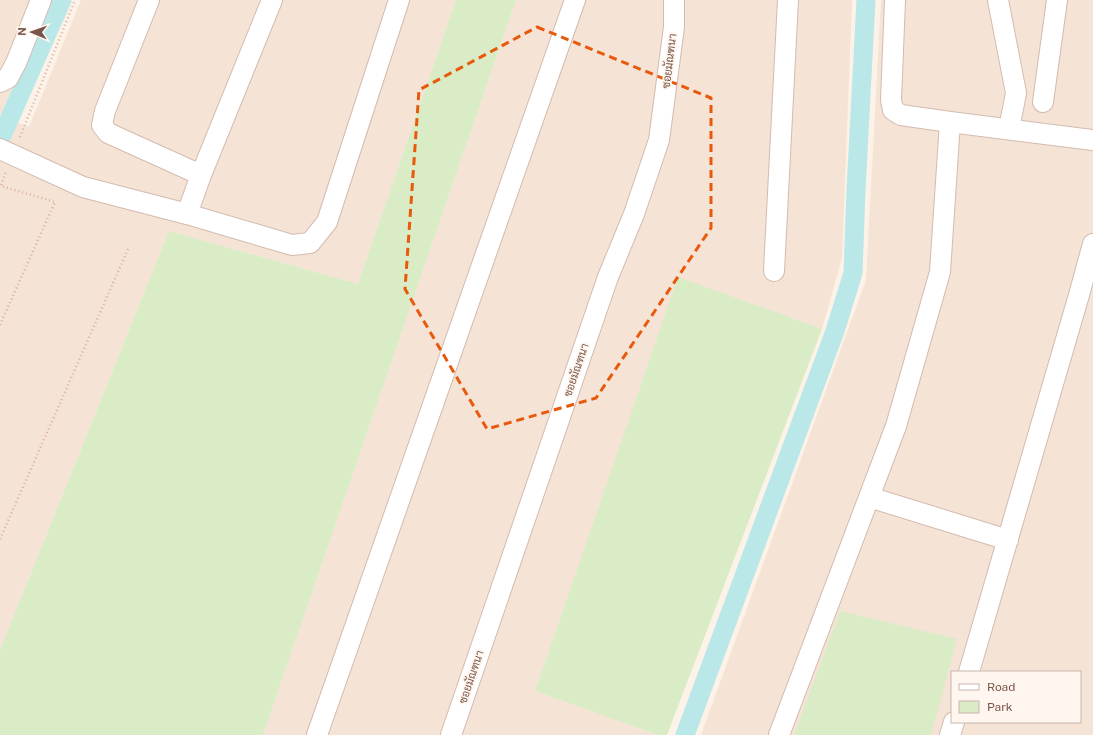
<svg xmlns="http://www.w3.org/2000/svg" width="1093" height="735" viewBox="0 0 1093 735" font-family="'Public Sans',Sarabun,sans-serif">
<rect width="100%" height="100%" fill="#fdf2e7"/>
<path fill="#f5e3d5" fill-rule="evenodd" d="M0,0H51L0,116L29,127L81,0H456L358,284L169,231L0,650Z
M516,0H852L842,258L822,329L678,278L535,691L658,735H263Z
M881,0H1093V735H701L866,280ZM952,672H1080V722H952Z"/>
<path fill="#d9ecc5" d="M456,0H516L263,735H0V650L169,231L358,284Z
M678,277L822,329L667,735H658L535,691Z
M840,611L957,639L931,735H794Z"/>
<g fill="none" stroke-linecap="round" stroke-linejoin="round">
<path stroke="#bae7e8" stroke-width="19" d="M0,140L62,0
M685,735L835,331L853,273L856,190L866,0"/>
<g stroke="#d3bbaf" stroke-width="22">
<path id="street" d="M149,0L105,111L102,125L108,133L201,175
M895,0L891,100L893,110L901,115L950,122L1093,140
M998,0L1016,93L1009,129
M0,82L8,78L16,63L41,0
M1043,102L1057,0
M0,149L83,187L187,214L292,245L310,243L327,222L399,0
M187,214L201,175L272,0
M774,271L788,0
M869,497L1008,540
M969,672L1079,295L1093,244
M317,735L575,0
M451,735L608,277L634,214L659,140L674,27V0
M779,735L896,426L940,272L950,122
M950,735L954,722"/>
</g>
<path stroke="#dab0a0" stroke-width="2.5" stroke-dasharray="1 3" stroke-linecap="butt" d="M20,137L75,0
M0,325L55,202L1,186L6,171
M0,539L129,247"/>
<use href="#street" stroke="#fff" stroke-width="20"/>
</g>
<path fill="none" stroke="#e8590c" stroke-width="3" stroke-dasharray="8 5" stroke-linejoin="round" d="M537,27L711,98V228L596,398L487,429L405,289L419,90Z"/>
<g text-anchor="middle" stroke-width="4" stroke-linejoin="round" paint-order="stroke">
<g font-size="11" fill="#79554a" stroke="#fff7ef">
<text transform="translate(669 61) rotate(-83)" y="4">ซอยมัณฑนา</text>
<text transform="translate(576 370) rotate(-71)" y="4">ซอยมัณฑนา</text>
<text transform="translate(471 677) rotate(-71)" y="4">ซอยมัณฑนา</text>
</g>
</g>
<rect x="951" y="671" width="130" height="52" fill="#fff7ef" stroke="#c9b6ad"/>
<rect x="959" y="684" width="20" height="6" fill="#ffffff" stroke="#c9b6ad"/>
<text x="987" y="691" font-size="12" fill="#79554a">Road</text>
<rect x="959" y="701" width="20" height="12" fill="#d9ecc5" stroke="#c9b6ad"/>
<text x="987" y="711" font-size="12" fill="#79554a">Park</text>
<g transform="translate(32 32) rotate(272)" stroke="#fff7ef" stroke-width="3" paint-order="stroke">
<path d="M0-3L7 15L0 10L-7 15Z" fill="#79554a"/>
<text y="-6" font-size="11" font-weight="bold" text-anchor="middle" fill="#79554a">N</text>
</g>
</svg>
